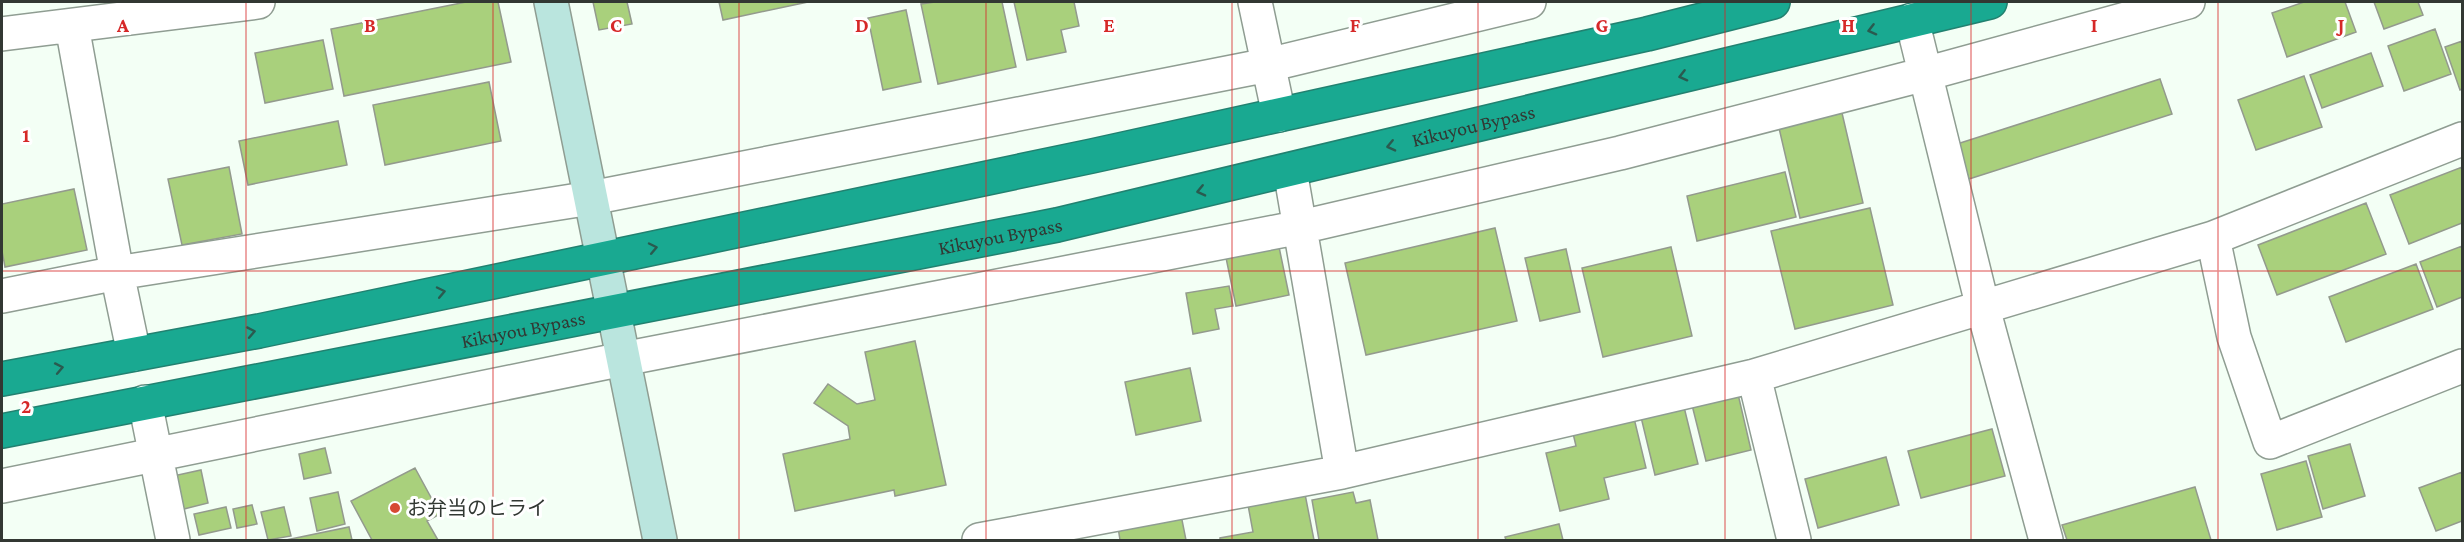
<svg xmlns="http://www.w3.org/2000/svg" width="2464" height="542" viewBox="0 0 2464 542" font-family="'Crimson Pro','Noto Sans JP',serif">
<rect width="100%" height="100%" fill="#f3fff5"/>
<path fill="#a9d07c" stroke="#939a8d" stroke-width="1.5" d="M466,2H498L511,62L344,96L331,29Z
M593,2H627L632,24L599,30Z
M719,2H808L723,20Z
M935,2H1002L1016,67L938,84L921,4Z
M1014,2H1074L1079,26L1061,30L1066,52L1027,60Z
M2304,2H2345L2356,32L2287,57L2272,13Z
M2374,2H2418L2423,15L2384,29Z
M906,10L921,82L883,90L868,18Z
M2435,29L2451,74L2404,91L2388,46Z
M323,40L333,89L265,103L255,53Z
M2462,41V89L2460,90L2445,47Z
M2371,53L2383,86L2322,108L2310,75Z
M2304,76L2322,127L2256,150L2238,100Z
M2160,79L2172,114L1969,179L1957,144Z
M489,82L501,141L385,165L373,105Z
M1842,113L1863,203L1800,218L1779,128Z
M338,121L347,165L248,185L239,141Z
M229,167L242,234L182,245L168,179Z
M2462,167V223L2409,244L2390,195Z
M1785,172L1796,217L1697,241L1687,196Z
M74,189L87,250L5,267L2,251V204Z
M2366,203L2386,254L2277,295L2258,245Z
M1870,208L1893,305L1795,329L1771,231Z
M1495,228L1517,321L1366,355L1345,263Z
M1278,242L1289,295L1236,306L1225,253Z
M2462,246V297L2437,307L2420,262Z
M1671,247L1692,336L1603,357L1582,268Z
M1566,249L1580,312L1540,321L1525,258Z
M2416,264L2433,309L2346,342L2329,297Z
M1229,286L1233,306L1215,309L1219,329L1193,334L1186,293Z
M915,341L946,485L895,496L894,490L795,511L783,454L850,439L848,426L814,403L828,384L857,404L875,400L865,352Z
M1190,368L1201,421L1136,435L1125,382Z
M1738,394L1751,450L1706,461L1692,405Z
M1684,407L1698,464L1655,475L1641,417Z
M1633,414L1646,468L1604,478L1609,499L1560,511L1546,453L1576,446L1572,429Z
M1992,429L2005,476L1921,498L1908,451Z
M2350,444L2365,496L2323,509L2308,456Z
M325,448L331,473L304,479L299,454Z
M1886,457L1899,505L1818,528L1805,479Z
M2306,461L2322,517L2277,530L2261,474Z
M415,468L440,514L427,521L438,540H372L351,501Z
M201,470L208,503L180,510L173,476Z
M2462,472V521L2436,531L2419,488Z
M2195,487L2211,540H2067L2062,525Z
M338,492L345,524L317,531L310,498Z
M1353,492L1356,503L1370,500L1378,540H1319L1312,500Z
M1305,494L1314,540H1220V538L1253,532L1248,505Z
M252,505L257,524L237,528L233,509Z
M226,507L231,528L199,535L194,514Z
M284,507L291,536L268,540L261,512Z
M1181,515L1186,540H1120L1118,527Z
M1559,524L1563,540H1506L1505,537Z
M349,527L352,540H286Z"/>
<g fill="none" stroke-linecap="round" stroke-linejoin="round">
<g stroke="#8f9d92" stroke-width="36">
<path id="street" d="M1255,2L1279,115
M1912,20L1983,308L2046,540
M72,26L117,273L134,354
M2,34L258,2
M1290,170L1342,472
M2213,238L2234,337L2270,442L2462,366
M2,296L117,273L591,198L1268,65L1529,2
M1754,376L1794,540
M145,402L173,540
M2,486L623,359L1301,227L1620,153L1925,74L2188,2
M979,540L1342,472L1754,376L2213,238L2462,139"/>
</g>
<g stroke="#8f9d92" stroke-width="36">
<path id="secondary" d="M551,2L660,540"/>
</g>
<g stroke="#228170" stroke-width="36">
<g id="highway">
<path d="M2,379L259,331L1092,156L1647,34L1773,2"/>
<path id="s1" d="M2,431L1057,225L1990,2"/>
</g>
</g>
<use href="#street" stroke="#fff" stroke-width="33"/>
<use href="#secondary" stroke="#bae5de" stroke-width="33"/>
<use href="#highway" stroke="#19a991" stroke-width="33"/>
</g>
<defs><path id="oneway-chevron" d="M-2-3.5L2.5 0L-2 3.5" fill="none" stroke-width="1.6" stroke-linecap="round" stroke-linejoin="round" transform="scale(1.5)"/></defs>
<g stroke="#2a5a4f">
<use href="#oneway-chevron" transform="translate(1872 30) rotate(166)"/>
<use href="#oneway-chevron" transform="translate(1683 76) rotate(166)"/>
<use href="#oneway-chevron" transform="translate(1391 146) rotate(167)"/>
<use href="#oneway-chevron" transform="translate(1201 191) rotate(167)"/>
<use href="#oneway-chevron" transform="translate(653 248) rotate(-12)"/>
<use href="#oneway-chevron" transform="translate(441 292) rotate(-12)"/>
<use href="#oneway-chevron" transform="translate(251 332) rotate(-11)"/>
<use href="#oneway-chevron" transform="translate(59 368) rotate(-11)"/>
</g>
<path fill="none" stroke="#d62828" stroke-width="1.5" stroke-opacity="0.55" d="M246,2V540M493,2V540M739,2V540M986,2V540M1232,2V540M1478,2V540M1725,2V540M1971,2V540M2218,2V540M2,271H2462"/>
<circle fill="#d64a33" stroke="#fff" stroke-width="2" cx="395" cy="508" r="6"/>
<g text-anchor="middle" stroke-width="6" stroke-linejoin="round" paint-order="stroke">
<g font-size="20" fill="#323833" stroke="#fff">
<text dy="7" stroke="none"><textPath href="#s1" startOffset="1503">Kikuyou Bypass</textPath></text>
<text dy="7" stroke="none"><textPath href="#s1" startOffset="1017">Kikuyou Bypass</textPath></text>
<text dy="7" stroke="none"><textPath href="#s1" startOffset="531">Kikuyou Bypass</textPath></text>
</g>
<g font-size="20" fill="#323833" stroke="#fff" text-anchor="start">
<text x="407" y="515">お弁当のヒライ</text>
</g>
</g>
<g font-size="20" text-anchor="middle" font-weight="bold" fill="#d62828" stroke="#fff" stroke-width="6" stroke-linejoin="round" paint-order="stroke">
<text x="123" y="32">A</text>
<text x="370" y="32">B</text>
<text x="616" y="32">C</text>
<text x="862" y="32">D</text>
<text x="1109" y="32">E</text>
<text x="1355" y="32">F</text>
<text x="1602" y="32">G</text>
<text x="1848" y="32">H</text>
<text x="2094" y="32">I</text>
<text x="2341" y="32">J</text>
<text x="26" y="142">1</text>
<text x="26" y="413">2</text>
</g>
<rect width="2464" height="542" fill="none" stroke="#323833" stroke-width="6"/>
</svg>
